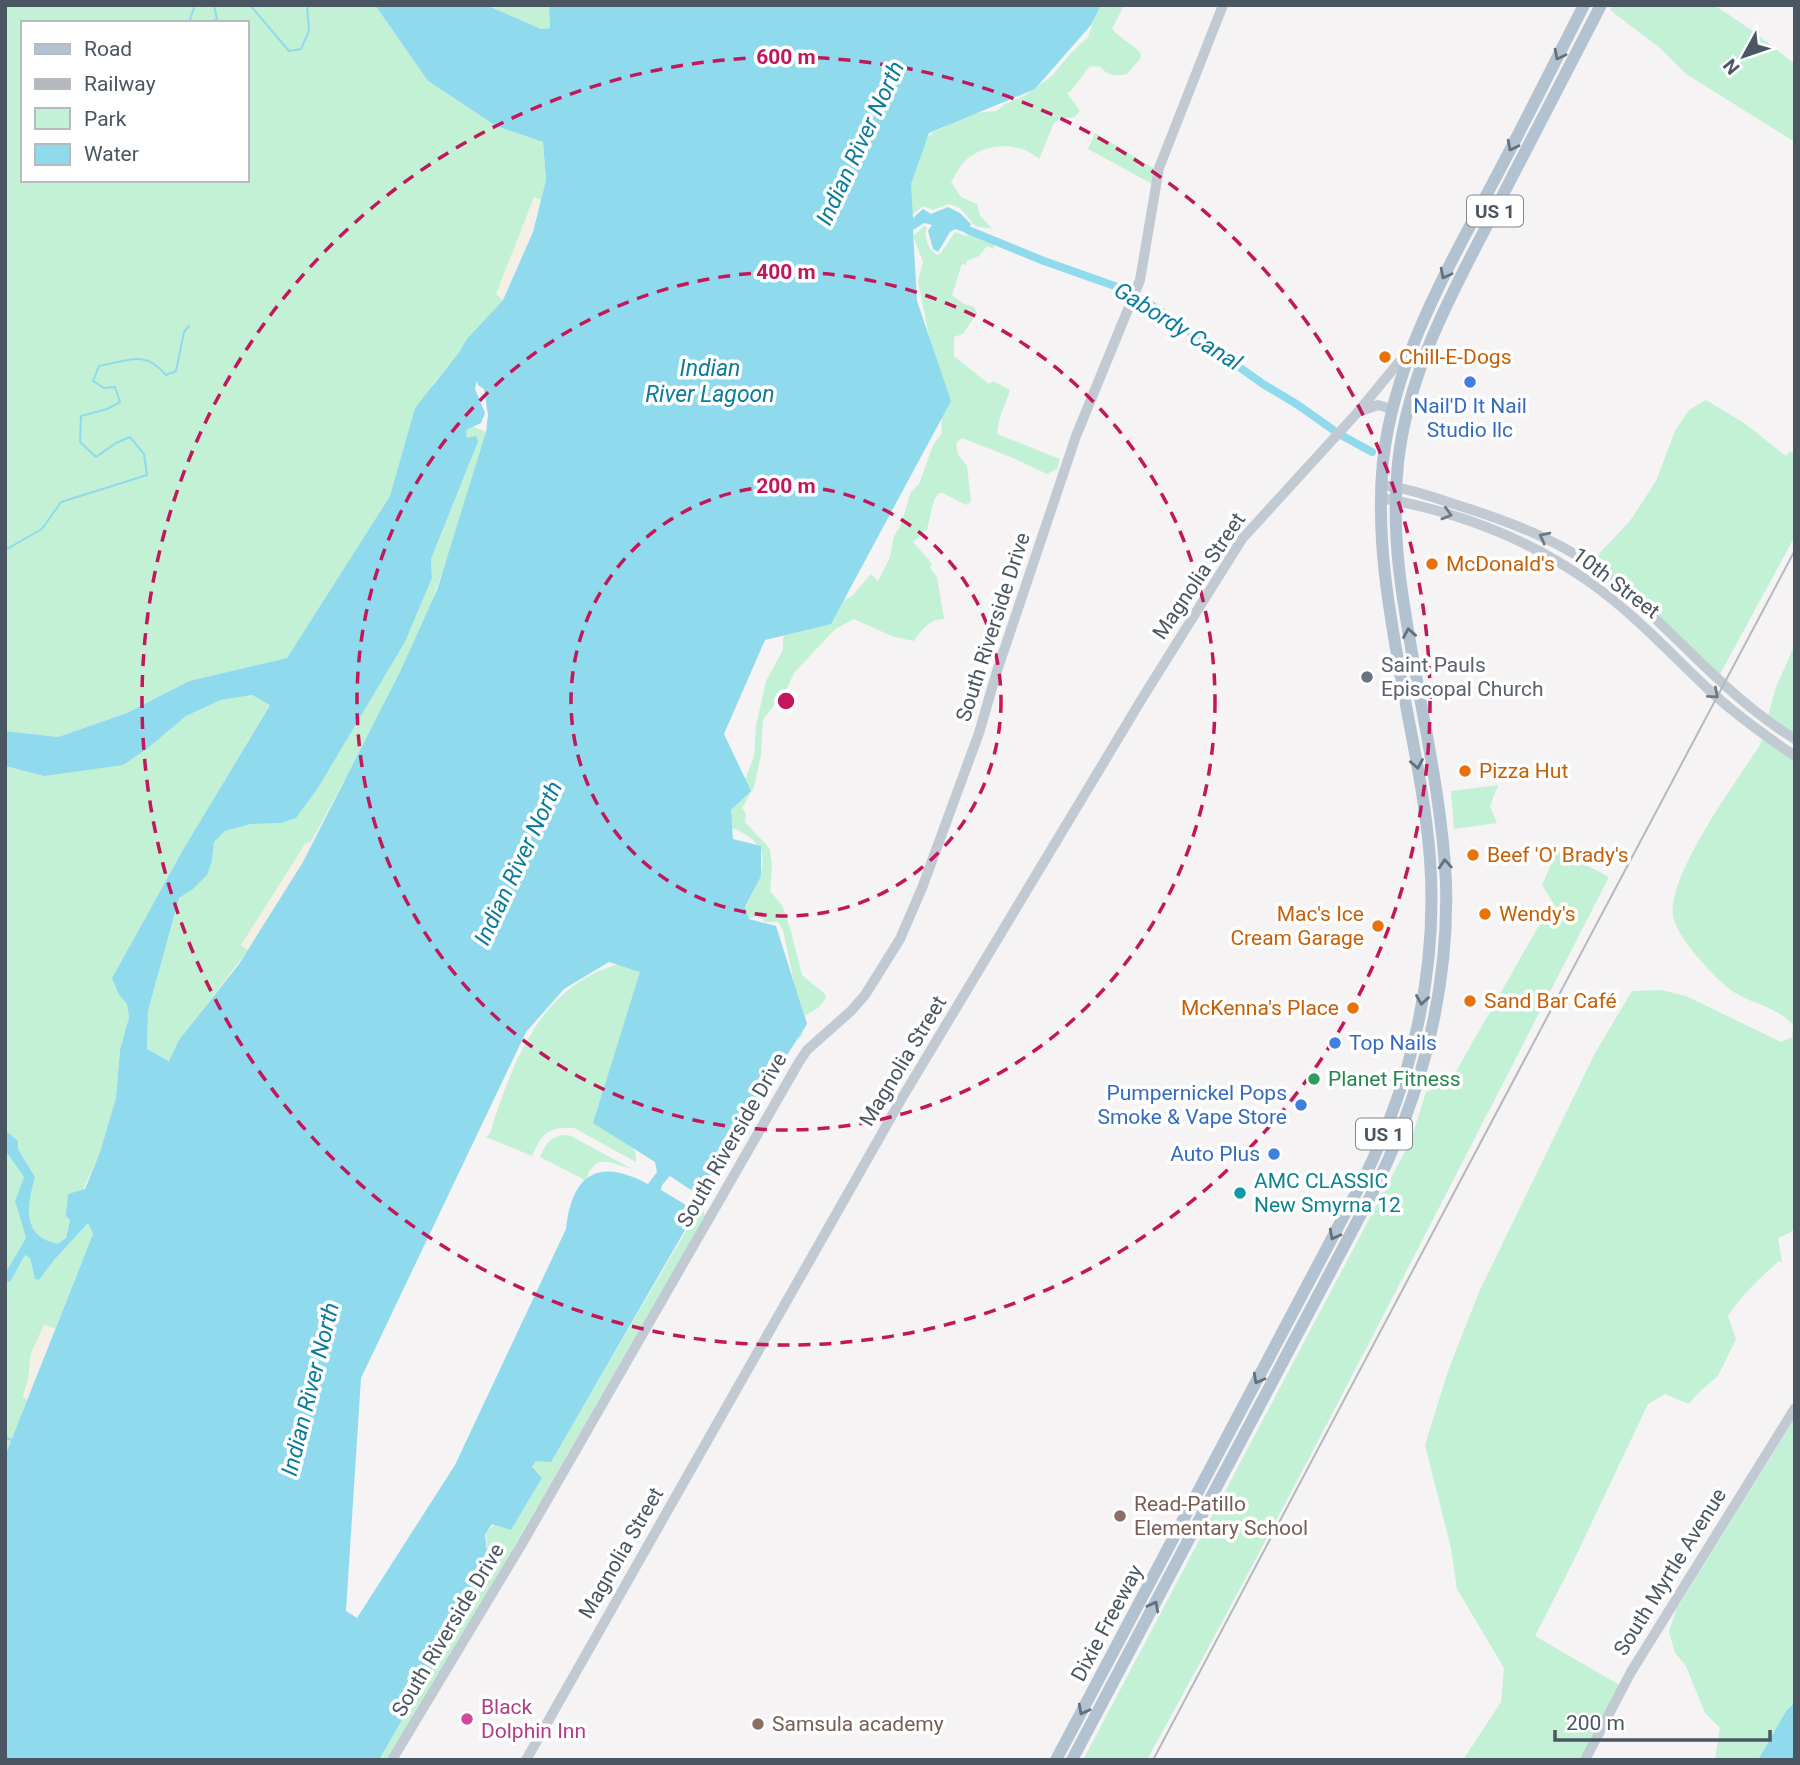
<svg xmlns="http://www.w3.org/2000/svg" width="1800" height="1765" viewBox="0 0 1800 1765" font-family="Roboto,sans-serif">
<rect width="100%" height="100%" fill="#f5f3f3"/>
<path fill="#c3f1d5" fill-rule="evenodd" d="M5,5H375L428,81L496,126L543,142L546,180L541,200L535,198L497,294L503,300L466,340L460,351L433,384L403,454L390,496L287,658L189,681L127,713L58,737L5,731ZM23,23H247V180H23Z
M486,5H549L550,28L541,29Z
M1099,5H1124L1112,29C1121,39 1133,44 1141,54L1140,59L1127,74C1116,76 1108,76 1100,67L1090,66L1070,92L1067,93L1080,111L1075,117L1059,119L1054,123L1039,159C1019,140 981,143 963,163C958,169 955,176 951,182L961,197L977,204L980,215L992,229L975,226L960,208L949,204L933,210L923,206L912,215C910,201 913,191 907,178L925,140L933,132L945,127L951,121L972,113L997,111L1003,105L1024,96L1052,76L1070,54L1088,37Z
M1612,5H1714L1750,29L1795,64V142L1686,74L1660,48L1610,10Z
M1095,133L1155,169L1152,184L1088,149Z
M924,226L927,227C923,236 929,250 937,255L941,253L955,232L966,236L970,233L994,244V249L987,246L979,256L967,261L966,265L962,264L952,295L964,304L974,307L977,313L963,334L954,337V356L989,384L993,381L1010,390C1005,406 998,417 997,434L1060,459L1057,469L1047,474L1013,458L962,438L956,443L958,455L967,466L971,501L966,505L943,493H939L934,500L927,529L913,542L932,564L930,568L937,577L944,619C930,619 922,629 914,641L894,637L854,619L835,629L794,673L787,688L777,696L778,700L763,720L761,755L754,787L742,808L746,814L745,822L770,849L772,866L770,891L782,905L790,928L802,975L825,994L826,998L818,1008L806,1015L802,1036L793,1041L798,1002L783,930L778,922H765L760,915L748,919L744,911C755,884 779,856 746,835C740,831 737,829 731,828L730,811L738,803L739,795L754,756L756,726L766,681L783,650V638L787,630L852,596L871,574L878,581L890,557L894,536L900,527L911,492L919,484L933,445L942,433L941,413L926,342L929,336L918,281L923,262L913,236Z
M1706,400L1744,423L1786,456L1790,451L1795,454V536L1719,676L1627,586L1592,561L1630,521L1656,481L1675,431L1689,410Z
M472,426L486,432L481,461L423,627L360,753L311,842L305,844L242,945L248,950L181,1038L170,1061L147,1049L148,1011L179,898L193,889L212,860L214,842L225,831L251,824L281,823L296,817L318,788L405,642L432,578L431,559L478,442L467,438L466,430Z
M1795,644V734L1768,716L1776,687Z
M252,695L270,704L184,848L112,978L119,995L127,1004L129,1017L120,1050L116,1098L100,1152L70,1219L66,1238L58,1245C21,1236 26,1206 35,1177L18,1149V1141L5,1130V766L44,776L148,748L186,716L221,700Z
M1762,739L1795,761V1226L1791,1232L1778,1238L1782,1262L1779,1261C1760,1278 1742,1294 1728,1316L1736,1339L1718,1376L1696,1395L1689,1404L1665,1394L1648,1404L1573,1562L1535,1636L1623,1687L1585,1760H1463L1501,1702L1504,1668L1457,1589L1451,1548L1425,1445L1448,1371L1479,1292L1595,1053L1632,991L1661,990L1686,996L1781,1042L1792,1037L1793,1025C1776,1005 1748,1004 1728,988C1712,975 1676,936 1673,916C1668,874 1736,782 1760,745Z
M1498,785L1490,806L1497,823L1454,829L1451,791Z
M1557,850L1609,877C1457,1172 1307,1469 1147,1760H1083L1411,1140L1426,1092L1450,1082L1537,929L1555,906L1542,885Z
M623,963L641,969L629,1141L636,1154V1162L574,1128C548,1126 542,1134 532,1156L486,1137L490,1133C513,1061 541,983 623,963Z
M563,1135L571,1136L632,1169L609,1162H598L590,1170L585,1182L583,1179L540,1157C546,1144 549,1138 563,1135Z
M5,1150L24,1177L15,1201L26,1238L7,1270L16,1271L25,1255L30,1258L35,1278L39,1280L54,1260L88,1223L93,1234L55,1329L44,1325L31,1354L28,1380L23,1396L27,1400L5,1456Z
M700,1207L705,1215L698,1228L408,1730L387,1760H379L489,1569L486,1534L494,1524L511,1530L542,1478L532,1468L536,1461H551Z
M1795,1418V1702L1786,1711L1758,1760H1715L1720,1728L1705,1713L1686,1666L1675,1653L1669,1632L1676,1610Z"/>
<path fill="#f5f0e5" d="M534,197L541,200L533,232L503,300L496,294Z
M358,755L303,862L248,950L241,945L306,843L311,842Z
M44,1325L55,1329L27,1400L23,1396L28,1380L31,1354Z"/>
<path fill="#90daee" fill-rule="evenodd" d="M375,5H486L541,29L550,28L549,5H1101L1091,25L1035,89L929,133L911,184L913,218L923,209L931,214L948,207L960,213L971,224L967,233L955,229L950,232L938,252L933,249L928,231L932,225L924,223L913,230L917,301L951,401L831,624L765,640L724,734L751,791L731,810L733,839L761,846V876L745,907L749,919L776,926L807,1024L701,1189L691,1190L670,1176L662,1185L661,1190L696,1211L551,1462L536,1461L532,1467L542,1478L511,1530L492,1524L485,1535L489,1569L379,1760H5V1456L93,1234L88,1223L54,1260L39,1280L35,1279L30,1258L25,1255L10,1282L6,1281L7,1270L26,1238L15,1201L24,1177L5,1150V1130L18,1141V1149L35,1177C27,1206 21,1236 58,1244L66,1238L70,1220L66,1216L68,1194L85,1189L100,1152L116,1098L120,1050L129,1017L127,1004L119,995L112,978L184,848L270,705L252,695L221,700L186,716L148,748L123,765L44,776L5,766V731L58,737L127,713L189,681L287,658L390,496L415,408L460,351L466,340L503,300L533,232L546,180L543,142L496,126L428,81ZM477,380L478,385L484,389L488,415L486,432L437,590L400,672L303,862L239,964L179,1040L169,1061L147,1049L148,1011L179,898L193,889L207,875L212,860L214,842L225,831L251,824L281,823L296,818L318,788L405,642L432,578L431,559L478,442L476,436L467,438L466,430L481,423L485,413L475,389ZM609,962L640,972L593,1123L655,1162L657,1172L648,1184C598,1157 572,1174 566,1229L455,1465L357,1618L346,1611L361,1378L526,1032L564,989Z
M1795,1702V1760H1758L1786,1711Z"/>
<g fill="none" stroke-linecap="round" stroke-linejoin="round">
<path stroke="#90daee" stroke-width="2" d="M250,5L289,51L301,49L309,31L307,5
M193,23L190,19L195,5
M208,23L217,19L214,5
M5,550L42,529L61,502L147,475L144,454L130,437L116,443L96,457L80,442L81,416L107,409L120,402L115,387L104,388L93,381L99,366C129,361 144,349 166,375L176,371L184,332L189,326
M5,1437L11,1440"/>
<path stroke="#90daee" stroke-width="8" d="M968,230L1044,261L1126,290L1159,310L1263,384L1298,405L1339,434L1372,452"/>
<path stroke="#c1cad2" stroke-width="10" d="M1361,411L1378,405L1392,409
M1382,485C1406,488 1430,496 1454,504C1515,523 1575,546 1623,589C1681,639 1729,699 1795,739
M1381,498C1454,511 1527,538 1588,581C1631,611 1668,651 1706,687C1733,713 1764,735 1795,756
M392,1760L523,1542L799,1062L807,1050L851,1011L865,995L900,939L922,888L979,733L997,671L1076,436L1140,280L1159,168L1223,5
M526,1760L902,1098L1143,697L1242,539L1357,413L1409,350
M1585,1760L1631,1672L1795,1408"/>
<path stroke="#b3c2d1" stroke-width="12" d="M1056,1760L1365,1176C1413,1078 1438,968 1430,859C1426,805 1415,753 1405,700C1391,621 1375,542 1383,461C1394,363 1443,277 1488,192C1521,130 1552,68 1584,5
M1072,1760L1378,1182C1423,1088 1449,986 1446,882C1443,822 1432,762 1421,703C1407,623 1389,545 1398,463C1408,370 1453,291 1495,210C1530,142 1566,73 1601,5"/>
<path stroke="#b5b8bd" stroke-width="2" d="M1153,1760L1795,550"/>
</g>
<defs><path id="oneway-chevron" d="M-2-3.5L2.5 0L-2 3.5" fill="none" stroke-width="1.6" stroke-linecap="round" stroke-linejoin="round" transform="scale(1.75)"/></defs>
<g stroke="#64717d">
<use href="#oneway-chevron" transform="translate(1559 55) rotate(117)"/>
<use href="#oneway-chevron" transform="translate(1512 146) rotate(117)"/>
<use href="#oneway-chevron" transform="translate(1445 274) rotate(117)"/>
<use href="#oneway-chevron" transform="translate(1409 633) rotate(-100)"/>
<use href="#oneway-chevron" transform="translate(1417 764) rotate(80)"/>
<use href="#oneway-chevron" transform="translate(1445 864) rotate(-94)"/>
<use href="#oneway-chevron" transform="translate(1422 1000) rotate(99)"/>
<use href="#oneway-chevron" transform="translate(1334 1235) rotate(118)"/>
<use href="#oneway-chevron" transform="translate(1258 1379) rotate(118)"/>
<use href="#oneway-chevron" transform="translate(1154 1606) rotate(-62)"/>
<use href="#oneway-chevron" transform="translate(1083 1710) rotate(118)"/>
</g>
<g stroke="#6e7983">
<use href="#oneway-chevron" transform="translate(1447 514) rotate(16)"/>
<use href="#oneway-chevron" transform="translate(1544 537) rotate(-153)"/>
<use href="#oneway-chevron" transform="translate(1714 694) rotate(41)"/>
</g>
<g fill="none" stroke="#c2185b" stroke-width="3.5" stroke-dasharray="12 9">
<circle cx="786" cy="701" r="215"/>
<circle cx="786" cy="701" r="429"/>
<circle cx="786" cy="701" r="644"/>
</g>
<g fill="#e8710a" stroke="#fff" stroke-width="2.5">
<circle cx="1385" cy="357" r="7"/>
<circle cx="1432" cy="564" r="7"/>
<circle cx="1465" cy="771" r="7"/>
<circle cx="1473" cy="855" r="7"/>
<circle cx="1485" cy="914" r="7"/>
<circle cx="1378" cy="926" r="7"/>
<circle cx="1470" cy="1001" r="7"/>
<circle cx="1353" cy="1008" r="7"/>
</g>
<g fill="#3f7fe0" stroke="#fff" stroke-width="2.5">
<circle cx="1470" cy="382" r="7"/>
<circle cx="1335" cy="1043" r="7"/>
<circle cx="1301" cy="1105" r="7"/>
<circle cx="1274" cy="1154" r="7"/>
</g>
<circle fill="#6b7280" stroke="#fff" stroke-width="2.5" cx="1367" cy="677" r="7"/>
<circle fill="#2e9e5b" stroke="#fff" stroke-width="2.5" cx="1314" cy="1079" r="7"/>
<circle fill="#0f9aa8" stroke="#fff" stroke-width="2.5" cx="1240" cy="1193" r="7"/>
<g fill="#8d6e63" stroke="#fff" stroke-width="2.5">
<circle cx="1120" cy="1516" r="7"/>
<circle cx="758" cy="1724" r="7"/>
</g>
<circle fill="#d1479c" stroke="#fff" stroke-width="2.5" cx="467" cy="1719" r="7"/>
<g text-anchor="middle" stroke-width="7" stroke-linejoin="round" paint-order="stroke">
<g fill="#fff" stroke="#808990" stroke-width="2">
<rect x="1467" y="195.5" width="56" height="31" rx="5"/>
<rect x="1356" y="1118.5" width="56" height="31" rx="5"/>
</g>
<g font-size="19" font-weight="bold" fill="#4a5661">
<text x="1495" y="218">US 1</text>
<text x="1384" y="1141">US 1</text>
</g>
<g font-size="21" fill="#c56008" stroke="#fff" text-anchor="start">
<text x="1399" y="364">Chill-E-Dogs</text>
<text x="1446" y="571">McDonald's</text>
<text x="1479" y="778">Pizza Hut</text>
<text x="1487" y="862">Beef 'O' Brady's</text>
<text x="1364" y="921" text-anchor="end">Mac's Ice<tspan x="1364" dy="24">Cream Garage</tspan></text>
<text x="1499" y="921">Wendy's</text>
<text x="1484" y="1008">Sand Bar Café</text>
<text x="1339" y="1015" text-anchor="end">McKenna's Place</text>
</g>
<g font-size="21" fill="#366cbe" stroke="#fff" text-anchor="end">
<text x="1470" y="413" text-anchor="middle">Nail'D It Nail<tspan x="1470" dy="24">Studio llc</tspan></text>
<text x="1349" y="1050" text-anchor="start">Top Nails</text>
<text x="1287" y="1100">Pumpernickel Pops<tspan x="1287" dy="24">Smoke &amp; Vape Store</tspan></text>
<text x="1260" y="1161">Auto Plus</text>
</g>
<g font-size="21" fill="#4a5661" stroke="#fff">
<text transform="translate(1199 576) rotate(-56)" y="7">Magnolia Street</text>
<text transform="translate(1616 583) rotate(37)" y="7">10th Street</text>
<text transform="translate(993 627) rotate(-72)" y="7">South Riverside Drive</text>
<text transform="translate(903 1061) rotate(-59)" y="7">Magnolia Street</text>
<text transform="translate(732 1140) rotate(-60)" y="7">South Riverside Drive</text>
<text transform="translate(621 1553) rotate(-60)" y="7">Magnolia Street</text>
<text transform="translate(1670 1572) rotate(-58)" y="7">South Myrtle Avenue</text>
<text transform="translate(1107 1623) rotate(-62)" y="7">Dixie Freeway</text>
<text transform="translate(448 1630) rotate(-59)" y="7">South Riverside Drive</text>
</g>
<g font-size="21" fill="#5b616d" stroke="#fff" text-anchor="start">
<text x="1381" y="672">Saint Pauls<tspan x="1381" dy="24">Episcopal Church</tspan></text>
</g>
<g font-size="21" fill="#27864d" stroke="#fff" text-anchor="start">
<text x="1328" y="1086">Planet Fitness</text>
</g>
<g font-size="21" fill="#0d838f" stroke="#fff" text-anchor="start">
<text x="1254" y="1188">AMC CLASSIC<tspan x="1254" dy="24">New Smyrna 12</tspan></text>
</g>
<g font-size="21" fill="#785e54" stroke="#fff" text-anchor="start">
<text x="1134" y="1511">Read-Patillo<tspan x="1134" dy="24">Elementary School</tspan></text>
<text x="772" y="1731">Samsula academy</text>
</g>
<g font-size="21" fill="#b23c85" stroke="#fff" text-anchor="start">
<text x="481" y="1714">Black<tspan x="481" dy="24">Dolphin Inn</tspan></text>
</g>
<g font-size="23" font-style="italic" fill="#0c7c9b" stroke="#fff">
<text transform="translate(860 143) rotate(-65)" y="8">Indian River North</text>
<text transform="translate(1178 326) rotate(32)" y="8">Gabordy Canal</text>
<text x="710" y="376">Indian<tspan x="710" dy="26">River Lagoon</tspan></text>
<text transform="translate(518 863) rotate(-65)" y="8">Indian River North</text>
<text transform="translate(310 1389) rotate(-76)" y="8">Indian River North</text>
</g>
</g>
<circle cx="786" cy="701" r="10" fill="#c2185b" stroke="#fff" stroke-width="3.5"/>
<g font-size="21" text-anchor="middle" font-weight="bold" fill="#c2185b" stroke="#fff" stroke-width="7" stroke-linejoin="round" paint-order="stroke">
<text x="786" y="64">600 m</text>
<text x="786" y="279">400 m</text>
<text x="786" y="493">200 m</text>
</g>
<rect width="1800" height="1765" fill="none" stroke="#4a5661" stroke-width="14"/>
<rect x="21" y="21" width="228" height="161" fill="#ffffff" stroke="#b7bbc0" stroke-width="2"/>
<rect x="35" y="44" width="35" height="10" fill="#b3c2d1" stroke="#b7bbc0" stroke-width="2"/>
<text x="84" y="56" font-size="21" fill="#4a5661">Road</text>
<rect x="35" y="79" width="35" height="10" fill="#b5b8bd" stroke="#b7bbc0" stroke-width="2"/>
<text x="84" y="91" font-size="21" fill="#4a5661">Railway</text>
<rect x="35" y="108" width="35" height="21" fill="#c3f1d5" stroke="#b7bbc0" stroke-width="2"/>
<text x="84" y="126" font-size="21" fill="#4a5661">Park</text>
<rect x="35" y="144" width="35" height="21" fill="#90daee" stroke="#b7bbc0" stroke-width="2"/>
<text x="84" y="161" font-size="21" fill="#4a5661">Water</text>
<g transform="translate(1744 56) rotate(230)" stroke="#ffffff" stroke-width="5" paint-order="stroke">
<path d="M0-5L12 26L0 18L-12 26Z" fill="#4a5661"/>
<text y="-10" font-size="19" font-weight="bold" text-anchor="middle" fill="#4a5661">N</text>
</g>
<path d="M1555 1730v10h215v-10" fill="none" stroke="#4a5661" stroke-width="3.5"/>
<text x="1566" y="1730" font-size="21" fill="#4a5661" stroke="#ffffff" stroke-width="5" paint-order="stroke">200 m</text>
</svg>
